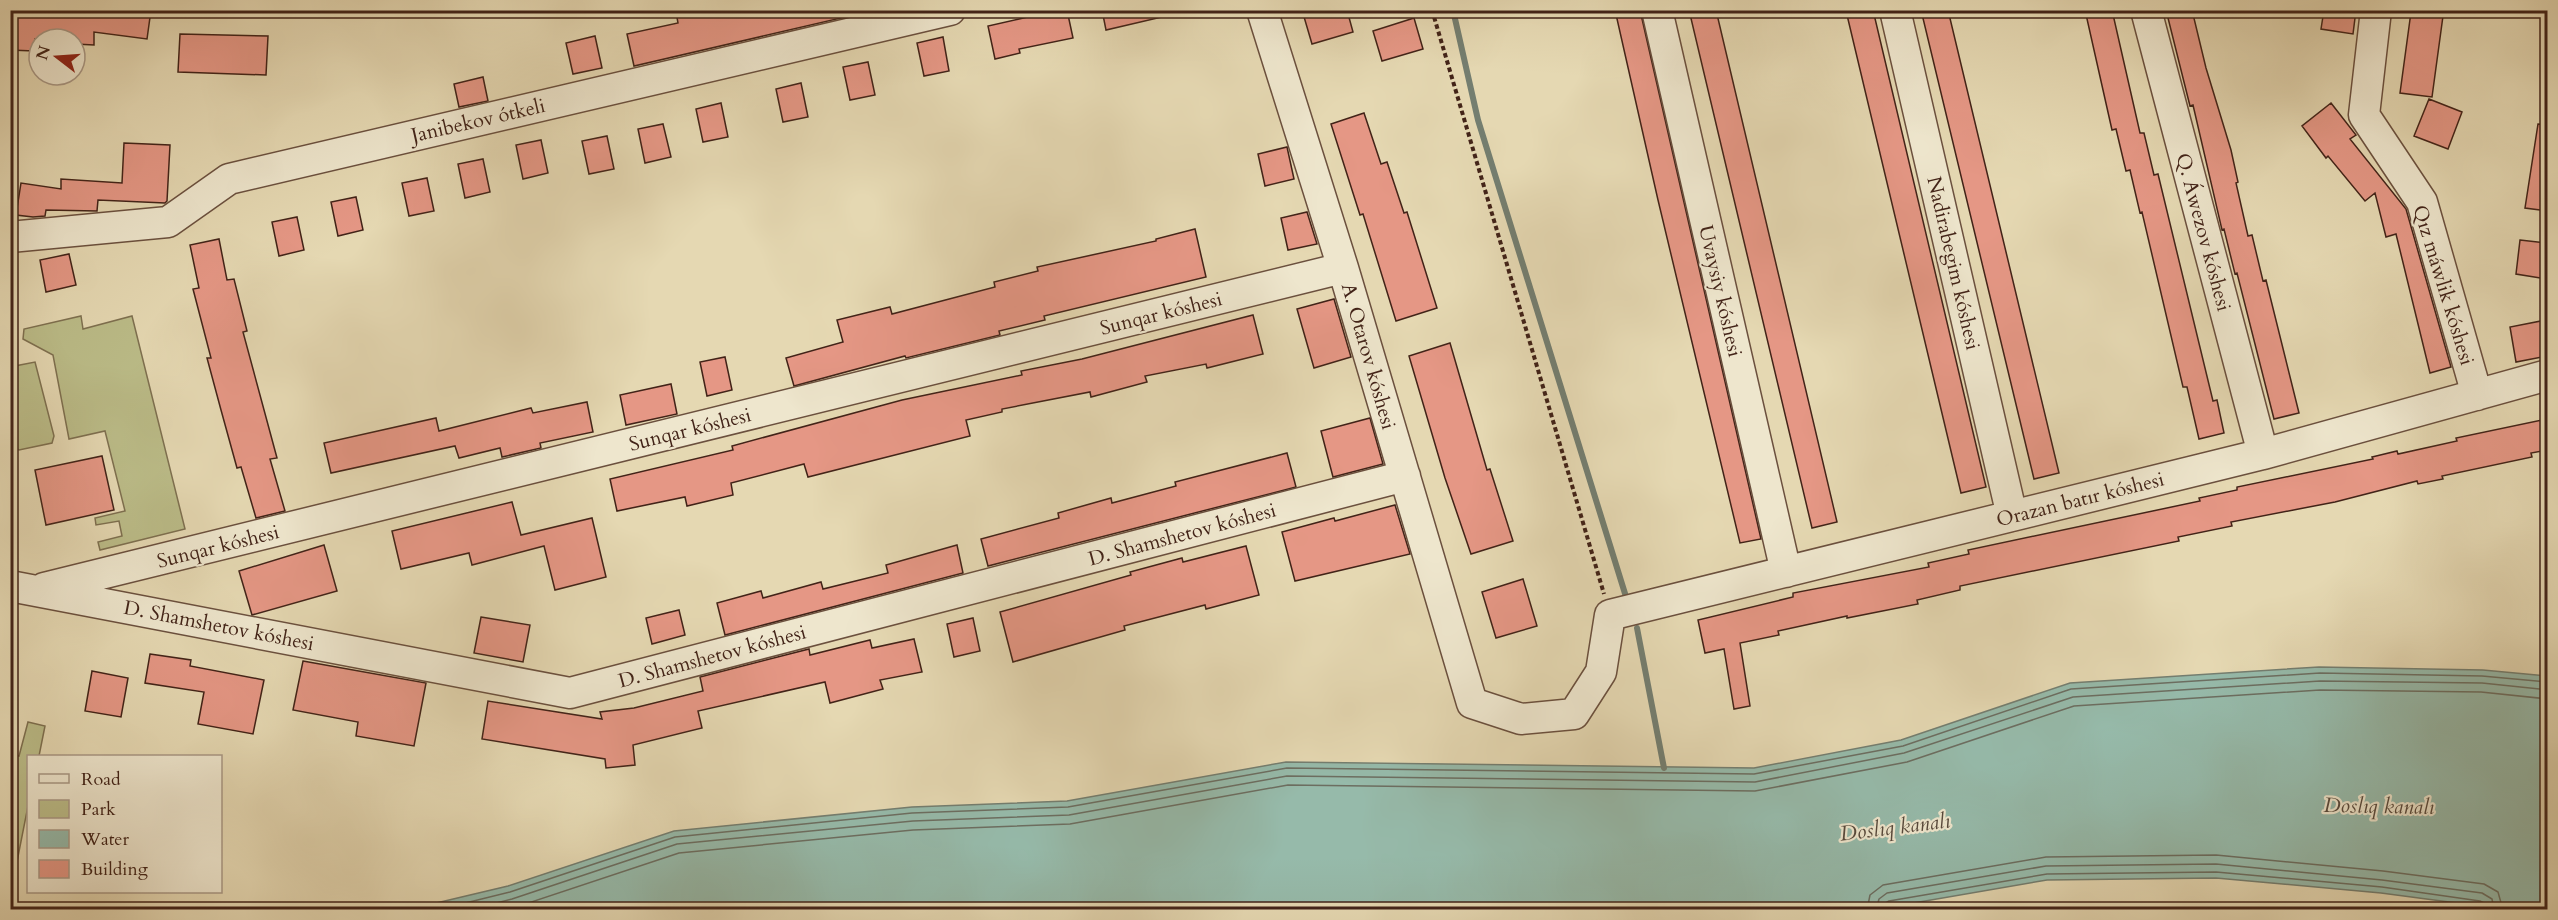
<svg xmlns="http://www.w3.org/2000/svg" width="2558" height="920" viewBox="0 0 2558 920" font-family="Cardo,serif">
<rect width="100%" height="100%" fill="#e5d8b2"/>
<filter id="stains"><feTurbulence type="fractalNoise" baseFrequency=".00333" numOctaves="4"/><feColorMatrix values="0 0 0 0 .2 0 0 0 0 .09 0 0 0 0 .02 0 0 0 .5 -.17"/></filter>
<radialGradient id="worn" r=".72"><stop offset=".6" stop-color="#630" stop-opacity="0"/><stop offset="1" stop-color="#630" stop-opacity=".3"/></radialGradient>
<path fill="#bbbc88" stroke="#7e7050" stroke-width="1.5" d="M81,316L83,329L132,316L185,529L100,550L98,542L122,536L119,521L96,525L95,518L125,511L105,431L69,439L53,355L23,339L24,329Z
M35,362L54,436L52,443L19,450L15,448L10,387L15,366Z
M28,722L45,726L39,756H28V806L13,882L10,881V775L15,755L19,756Z"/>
<path fill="#96baaa" stroke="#747e70" stroke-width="1.5" d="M2319,667L2483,670L2547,676V909H2502L2381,893L2216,878L2047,880L1873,910L411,909L508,886L674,831L912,807L1067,801L1286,762L1754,768L1901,740L2070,683Z"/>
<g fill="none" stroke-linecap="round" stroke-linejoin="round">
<path stroke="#6c6e61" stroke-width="1.5" d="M437,910L510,892L675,837L912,813L1068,807L1287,768L1754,774L1903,746L2071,689L2320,673L2482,676L2548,682
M469,910L512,899L677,844L913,821L1069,815L1287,776L1755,782L1904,753L2073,697L2320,681L2482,683L2548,690
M507,910L679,853L913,830L1070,824L1288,785L1755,791L1907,762L2074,706L2320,690L2481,692L2548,699
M1867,910L1870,895L1883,885L2046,857L2216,855L2383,871L2484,884L2498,892L2503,910
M1876,910L1879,899L1887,893L2046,866L2216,864L2382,880L2482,893L2492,899L2494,910
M1883,910L1884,904L1889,901L2047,874L2216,872L2382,887L2480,901L2486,904L2487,910"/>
<path stroke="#747e70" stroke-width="6" d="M1453,10L1478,120L1627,600
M1637,628L1664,768"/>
</g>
<path fill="#e59785" stroke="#422318" stroke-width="1.5" d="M10,10H151L147,39L94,32V45L75,44V39H35L34,51L10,50Z
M684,10H867V12L634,66L627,34L678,23L676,12Z
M1041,10H1067L1073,38L1019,49L1020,53L995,59L988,26L1041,14Z
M1102,10H1161L1162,17L1106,30Z
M1302,10H1347L1353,32L1312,44Z
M1615,10H1640L1761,539L1740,543L1658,200Z
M1689,10H1716L1837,522L1812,528Z
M1866,10H1873L1986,487L1961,493L1847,15Z
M1921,10H1948L2059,473L2034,479Z
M2085,10H2112L2140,133H2144L2154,175L2158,174L2213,401L2217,400L2224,433L2199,439L2187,387H2183L2142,212L2140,213L2130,170L2126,171L2116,129L2112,130Z
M2166,10H2192L2206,68L2231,150L2238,182L2236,183L2248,236L2252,235L2263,281L2266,280L2299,413L2274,419L2237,273L2235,274L2224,229L2222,230L2193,105L2190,106Z
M2324,10H2356L2353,34L2321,29Z
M2411,12L2443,16L2432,97L2400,93Z
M1414,18L1423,49L1382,61L1373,31Z
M180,34L268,36L266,75L178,72Z
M595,36L602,68L573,74L566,43Z
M943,37L949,71L924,76L917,43Z
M868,62L875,95L850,100L843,67Z
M483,77L488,101L459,107L454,84Z
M801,83L808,117L783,122L776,89Z
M2429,99L2462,112L2448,149L2414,136Z
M721,103L728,137L703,142L696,109Z
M2331,103L2356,135L2350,139L2406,209L2451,367L2430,373L2396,234L2386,237L2375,193L2365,201L2328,156L2326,158L2302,126Z
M1364,113L1381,164L1387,162L1404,213L1407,212L1437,308L1396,321L1363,214L1360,215L1331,124Z
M663,124L671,157L645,163L638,129Z
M2538,124L2547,125V211L2525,208Z
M607,136L614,169L589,174L582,141Z
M541,140L548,173L523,179L516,145Z
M124,143L170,145L167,201L165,203L98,200L97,211L46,210L45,216L33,217L16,215L21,183L61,189V179L122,183Z
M1287,147L1294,179L1265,186L1258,154Z
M483,159L490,192L465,198L458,164Z
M427,178L434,211L409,216L402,183Z
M356,197L363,230L338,236L331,202Z
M1307,212L1317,244L1288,250L1281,218Z
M297,217L304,250L279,256L272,222Z
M1195,229L1206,277L1044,316L1045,320L999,331L1000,335L906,358L905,356L794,386L786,358L843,342L837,320L890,307L892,314L995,287L994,282L1038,271L1037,267L1156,241V239Z
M219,239L227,280L234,279L247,331L243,332L277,458L270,459L285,511L256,518L241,467L237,468L221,410L207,358H211L193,289L199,288L190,245Z
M2520,240L2547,243V279L2516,274Z
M69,254L76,285L46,292L40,260Z
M1334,299L1351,357L1314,368L1297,309Z
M1253,315L1263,354L1207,368L1206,364L1145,376L1147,382L1091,397L1090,392L1002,409V412L966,420L970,436L808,477L804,464L731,483L733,495L687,506L685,497L617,511L610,479L733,450L732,446L902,400L1022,375L1021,371L1082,359Z
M2541,321L2547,356L2516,362L2510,327Z
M1450,343L1487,470L1490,469L1513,541L1471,554L1445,478L1409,356Z
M725,357L732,390L707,396L700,362Z
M671,384L677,414L626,425L620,395Z
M587,402L593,432L540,443L541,448L502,457L500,448L459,458L455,446L331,473L324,443L436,418L439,431L531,408L533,413Z
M1370,418L1383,464L1333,477L1321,431Z
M2547,419V450L2531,453L2532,457L2442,476L2443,479L2418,484L2417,481L2335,502L2231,522L2232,526L2178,537L2179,541L1960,586V590L1917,600L1918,604L1847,618V616L1778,631L1779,635L1740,643L1750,706L1734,709L1724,649L1705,653L1698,620L1793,597V593L1929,567L1928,563L1969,554L1968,550L2200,501L2199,498L2237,490V487L2373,459L2372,457L2397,451L2398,454L2457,441L2456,438Z
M1287,453L1296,487L988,566L981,539L1059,518L1058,513L1111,498L1112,503L1176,486L1175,482Z
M102,456L114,510L46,525L35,470Z
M512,502L521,535L592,518L606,577L555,590L544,546L472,565L469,553L401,569L392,531Z
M1395,505L1410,554L1295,581L1282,532L1334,518L1335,521Z
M324,545L337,591L252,615L239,571Z
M957,545L963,573L725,635L717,603L761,591L763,598L821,582L823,589L888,573L886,565Z
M1246,546L1259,595L1206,609L1205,605L1124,626L1125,630L1013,662L1000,612L1131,575L1130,572L1182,558L1183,562Z
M1523,579L1537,626L1496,638L1482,592Z
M679,610L685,635L652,644L646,618Z
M481,617L530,625L523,662L474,653Z
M973,618L980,651L954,657L947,624Z
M914,639L922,672L880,680L883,689L830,703L825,682L698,711L702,728L633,745L635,765L606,768L605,759L482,739L488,701L602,719L600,712L634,708L703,691L700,677L809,649L810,655L870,640L872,648Z
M150,654L191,660L190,666L264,680L253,734L198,724L204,692L145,683Z
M303,661L426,683L414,746L356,736L358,722L293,710Z
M92,671L128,678L121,717L85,711Z"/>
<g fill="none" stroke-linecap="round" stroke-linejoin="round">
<g stroke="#6b503e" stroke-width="33">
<path id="minor" d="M1262,10L1343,268L1472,703L1521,719L1574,714L1601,672L1610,615L2263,454L2548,375
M1657,10L1786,572
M1895,10L2012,516
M2146,10L2263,454
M2376,10L2364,115L2422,202L2477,395
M10,237L168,222L229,179L950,10
M10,586L570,693L1405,476
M44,588L1343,268"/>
</g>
<path stroke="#422318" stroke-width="4" stroke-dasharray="4.5 3" stroke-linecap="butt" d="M1432,10L1604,594"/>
<use href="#minor" stroke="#eee6cd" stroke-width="30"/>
</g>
<g text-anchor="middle" stroke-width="4.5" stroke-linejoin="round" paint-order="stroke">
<g font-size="20" fill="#422318" stroke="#eee6cd">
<text transform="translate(478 120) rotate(-13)" y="7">Janibekov ótkeli</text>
<text transform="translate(2204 232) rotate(75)" y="7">Q. Áwezov kóshesi</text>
<text transform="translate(1954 263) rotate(77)" y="7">Nadirabegim kóshesi</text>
<text transform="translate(2444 285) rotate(73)" y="7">Qız máwlik kóshesi</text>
<text transform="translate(1721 291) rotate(77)" y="7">Uvaysiy kóshesi</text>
<text transform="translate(1161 313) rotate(-14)" y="7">Sunqar kóshesi</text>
<text transform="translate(1369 356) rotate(74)" y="7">A. Otarov kóshesi</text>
<text transform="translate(690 429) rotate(-14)" y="7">Sunqar kóshesi</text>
<text transform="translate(2080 499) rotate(-14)" y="7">Orazan batır kóshesi</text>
<text transform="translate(1182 534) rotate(-15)" y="7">D. Shamshetov kóshesi</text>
<text transform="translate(218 546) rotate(-14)" y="7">Sunqar kóshesi</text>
<text transform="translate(219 625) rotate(11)" y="7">D. Shamshetov kóshesi</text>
<text transform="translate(712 656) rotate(-15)" y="7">D. Shamshetov kóshesi</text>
</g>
<g font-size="21" font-style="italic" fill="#57493c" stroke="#eee6cd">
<text transform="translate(2379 806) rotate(1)" y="7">Doslıq kanalı</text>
<text transform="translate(1895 827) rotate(-7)" y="7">Doslıq kanalı</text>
</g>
</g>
<rect width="2558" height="920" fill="none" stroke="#e5d8b2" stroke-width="36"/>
<rect x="12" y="12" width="2534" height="896" fill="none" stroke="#422318" stroke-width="3"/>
<rect x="18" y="18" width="2522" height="884" fill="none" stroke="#422318" stroke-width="1.5"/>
<rect x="27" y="755" width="195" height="138" fill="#eee6cd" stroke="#a99885" stroke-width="1.5"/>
<rect x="39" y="774" width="30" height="9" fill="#eee6cd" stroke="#a99885" stroke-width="1.5"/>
<text x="81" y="785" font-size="18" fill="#422318">Road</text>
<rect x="39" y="800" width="30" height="18" fill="#bbbc88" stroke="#a99885" stroke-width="1.5"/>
<text x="81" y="815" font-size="18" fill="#422318">Park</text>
<rect x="39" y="830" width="30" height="18" fill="#96baaa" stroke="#a99885" stroke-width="1.5"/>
<text x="81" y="845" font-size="18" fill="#422318">Water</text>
<rect x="39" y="860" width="30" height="18" fill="#e59785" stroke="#a99885" stroke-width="1.5"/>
<text x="81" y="875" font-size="18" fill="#422318">Building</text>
<g transform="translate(57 57) rotate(287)"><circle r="28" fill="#eee6cd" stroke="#a99885" stroke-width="1.5"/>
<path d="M0-4.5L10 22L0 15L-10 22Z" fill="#8f2418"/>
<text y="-9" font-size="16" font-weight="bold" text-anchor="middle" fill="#422318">N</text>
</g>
<rect width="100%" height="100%" filter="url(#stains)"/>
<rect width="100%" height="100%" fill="url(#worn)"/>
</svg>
